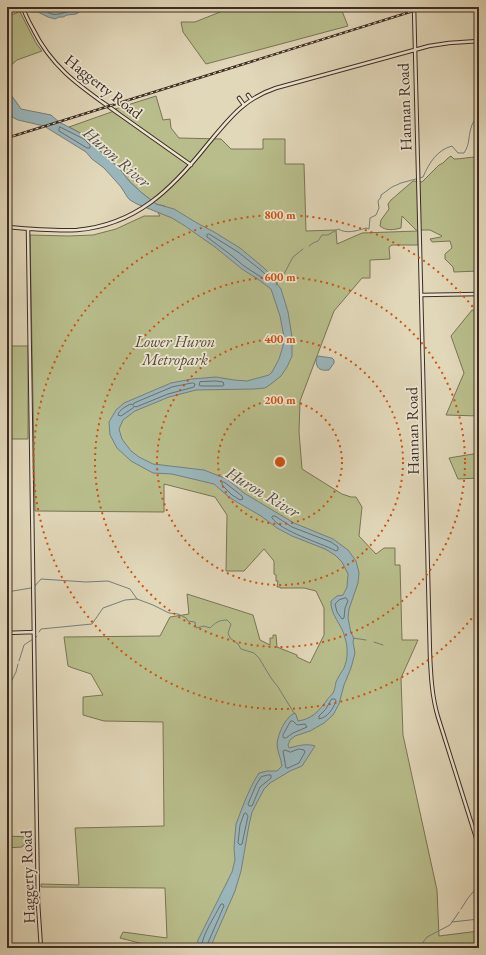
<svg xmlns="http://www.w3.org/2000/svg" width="486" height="955" viewBox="0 0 486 955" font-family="'EB Garamond',serif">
<rect width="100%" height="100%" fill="#e1d7b9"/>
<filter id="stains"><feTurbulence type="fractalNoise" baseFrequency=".005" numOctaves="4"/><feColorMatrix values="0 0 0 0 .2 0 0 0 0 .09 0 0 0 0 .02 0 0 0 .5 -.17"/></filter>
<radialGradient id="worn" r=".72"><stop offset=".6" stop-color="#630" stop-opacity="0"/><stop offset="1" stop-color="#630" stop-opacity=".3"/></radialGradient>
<path fill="#b8bd8b" stroke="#7a7456" d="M222,7H341L342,11L348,26L206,64L183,32L181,22H195L220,12Z
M19,10L36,43L42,51L17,60L9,67L7,61V18L10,15L17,13Z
M156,96L163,120L170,119L171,128L179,138L221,139L231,149H263V139H285V164H304L306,231L336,230L337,244L362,233L418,231V245H392L389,247L390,259L370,260V278H362L334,311L300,401L299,432L302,469L342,494L351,497H356L362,507L359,536L376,554L384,548H395V565H400L402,640H418L401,678L403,735L437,890L439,936L479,931V948H155V947L120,938L123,932L167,938L165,888L41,887V884L79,885L75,828L164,826L163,722L104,721L83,715V697L103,695L91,674L73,668L68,666L64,637L160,636L170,617L189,614L187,594L253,615L260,640L270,645V638H273V635H276L277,647L297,655V657L310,663L324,635V608L316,591L304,588H280V587H277L278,581H276V575L274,574V561L264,549L244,571H226L227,515L215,497L164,484V512L35,511L30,235L68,236L93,235L116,229L144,216H160L158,213L165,206L156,204L142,193L130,182L118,167L105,156L86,136L69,127L117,110L115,109Z
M451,156L454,159C462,159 469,157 477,157L478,200L479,203V271L454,272L453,267L445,259V254L452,248L450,241L432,242L430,239L441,237L442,236L430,230H416L402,216L401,228C393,230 386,231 380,226L381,220L389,209L388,204L391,200L413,181L422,182L439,165L443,163L448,158Z
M472,310L479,311V416L446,415L464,373L451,336Z
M7,346H28V439H7Z
M479,453V478L458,479L449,458Z
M7,836L31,837L22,847L7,848Z"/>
<path fill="#9ab6bb" stroke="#757f7e" d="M29,7H83L78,13L76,14L67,15L63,17H59L55,19L48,17L38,12H30Z
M7,90L17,103L21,109L51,115L59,122L86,136L105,156L118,167L130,182L142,193L156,204L174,209L197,223L214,232L240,248L264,268L272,276L277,284L281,289L288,312L292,337V356L287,367L281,376L271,384L265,388L254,389L196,390L169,397L135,411L123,420L119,429L122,439L131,451L139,457L153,464L204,470L227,479L244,493L294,523L333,539L348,550L356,561L359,573L358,583L349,609L348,618L351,633L354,638L353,642L355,653L351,668L344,685L339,704L333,715L324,723L310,731L295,736L290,740L288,745L289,748C297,746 307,743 315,746L302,766L290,771L270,783L264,789L252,812L249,825L241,871L235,891L210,948H197L198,940L232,872L235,860L234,848L236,824L246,798L253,783L259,773L267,771H277L282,766C281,758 277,751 277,744C278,734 285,717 295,713L296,715L298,721C312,719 319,711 327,700C328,698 331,696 333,693C335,690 335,685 336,682C338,677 341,673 344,668C348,659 348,647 345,638C342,624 330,615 331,601L337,596L343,595L347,587L348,574L342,562L335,555L325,549L292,536L277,528L261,516L230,498L214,484L172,474L153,473L131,461L117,448L110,435L109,422L116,410L124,403L171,383L192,379L216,377L234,380L247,381L269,375L272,372L279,359L283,346L284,337L280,316L271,289L259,280L242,269L215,247L185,226L172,218L137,204L130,200L128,198L121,187L114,179L104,168L92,159L86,152L44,126L18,120L12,117L7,111Z
M318,356L332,358L334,360V363L329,370C320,371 316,369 316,359Z"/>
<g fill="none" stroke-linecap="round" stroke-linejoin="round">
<path stroke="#6c716e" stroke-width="1" d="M33,7C35,7 37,7 40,8C44,9 47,13 52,14C57,16 68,11 75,10L78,7
M60,127L84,139L90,145V148H87L59,131V129Z
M209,234L238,252L262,271L267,276V279H264L244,266L231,255L207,237V235Z
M216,381L223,382L224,385L222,386H201L199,385L200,382Z
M193,383L195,384L194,387L168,394L136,407L134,406L133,408L121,416L118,415C119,410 126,406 131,404L133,405L134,403L172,387Z
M224,482L242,496L243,499L240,500L232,495L222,485V483Z
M273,516H275L292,527L331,542L338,547V550L336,551C319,542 282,532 272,518Z
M346,598L348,601L345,608L344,618L342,619L337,612L335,604L339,600Z
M332,699H335L336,701C333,709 328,717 319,719V716L325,710Z
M291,721H293L297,725L305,724L307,727L293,733L286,738H284L283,737V735Z
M299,749L304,750L305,752L299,763L288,768H286L283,751L285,750L290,752Z
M268,775H271V778L260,787L252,806H249L248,804L256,785L261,777Z
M246,813L248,816L242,844L240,845L238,843L240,825L244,814Z
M201,948C203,933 214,918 221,904H223L224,906L207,945V948"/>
<path stroke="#757f7e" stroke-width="1" d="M309,246L313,243L318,241L322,235H328L338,229C347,234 356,231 366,228L369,229L370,218L376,215L379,208L378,201L381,197V195L392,187L401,183L423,177C429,163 437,150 452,146L458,153H464C470,144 468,138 471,128C472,123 476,118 479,114
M276,285L284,274L293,257L303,249
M34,587L41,579L86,582L108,581L130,589L137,599L153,605L169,613L178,614L186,618L188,621L195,622L196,628L204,626L210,628C215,623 219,620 227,620L231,624L228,633L230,638L238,644L241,649L254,653L259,658L271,678L278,687L294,713
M7,592L31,588
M39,632L41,629L92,624L103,608L125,600L137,599
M353,638L366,640
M374,642L383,645
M19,661L24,645L36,637L37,636
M7,688L9,686L16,672L18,664
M461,909L468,898L479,885
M452,922L479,919
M421,945L427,937L450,925L459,912"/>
<g stroke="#3d2c22" stroke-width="4.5">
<path id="secondary" d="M23,7C25,15 29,22 33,29C53,70 83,88 119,114C143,131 167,148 191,165
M414,7L430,656C431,677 432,697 438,717L479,847
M248,95L251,99
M239,98L244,105
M7,227C30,229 54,231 77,230C136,225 172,189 207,145C229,119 243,99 276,88L429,46L449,43L479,41
M28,229L35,708L38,903L41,948
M421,295L479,294
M7,633L34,632"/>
</g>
<use href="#secondary" stroke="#ece5d2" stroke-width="2.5"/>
<g stroke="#3d2c22" stroke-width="2.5">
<path id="rail" d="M7,138L426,7"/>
</g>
<use href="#rail" stroke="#ece5d2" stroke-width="1" stroke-dasharray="3" stroke-linecap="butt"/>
</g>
<g fill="none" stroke="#ce520f" stroke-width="2" stroke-dasharray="2 4">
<circle cx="280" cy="462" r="62"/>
<circle cx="280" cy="462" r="123"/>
<circle cx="280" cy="462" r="185"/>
<path d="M479 609A247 247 0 1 1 479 315"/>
</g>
<g text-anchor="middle" stroke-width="3.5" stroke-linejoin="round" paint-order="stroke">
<g font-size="16" fill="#3d2c22" stroke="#ece5d2">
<text transform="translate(104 86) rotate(38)" y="6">Haggerty Road</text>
<text transform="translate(404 107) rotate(-92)" y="6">Hannan Road</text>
<text transform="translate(412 431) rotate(-91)" y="6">Hannan Road</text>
<text transform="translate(27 877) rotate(-92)" y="6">Haggerty Road</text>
</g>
<g font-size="16" font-style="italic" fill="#564937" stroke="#ece5d2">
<text x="175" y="347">Lower Huron<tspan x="175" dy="18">Metropark</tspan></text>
</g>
<g font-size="17" font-style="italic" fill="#544e48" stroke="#ece5d2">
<text transform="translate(117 157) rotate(41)" y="6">Huron River</text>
<text transform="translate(263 492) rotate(31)" y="6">Huron River</text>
</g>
</g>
<circle cx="280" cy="462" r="6" fill="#ce520f" stroke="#ece5d2" stroke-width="2"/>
<g font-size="12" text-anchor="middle" font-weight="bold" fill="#ce520f" stroke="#ece5d2" stroke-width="3.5" stroke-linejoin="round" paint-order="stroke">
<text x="280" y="219">800 m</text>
<text x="280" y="281">600 m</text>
<text x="280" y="343">400 m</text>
<text x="280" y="404">200 m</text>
</g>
<rect width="486" height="955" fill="none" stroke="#e1d7b9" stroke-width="24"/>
<rect x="8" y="8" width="470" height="939" fill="none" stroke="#3d2c22" stroke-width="2"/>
<rect x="12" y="12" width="462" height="931" fill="none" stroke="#3d2c22"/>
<rect width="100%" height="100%" filter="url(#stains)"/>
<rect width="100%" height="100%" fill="url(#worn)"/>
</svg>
